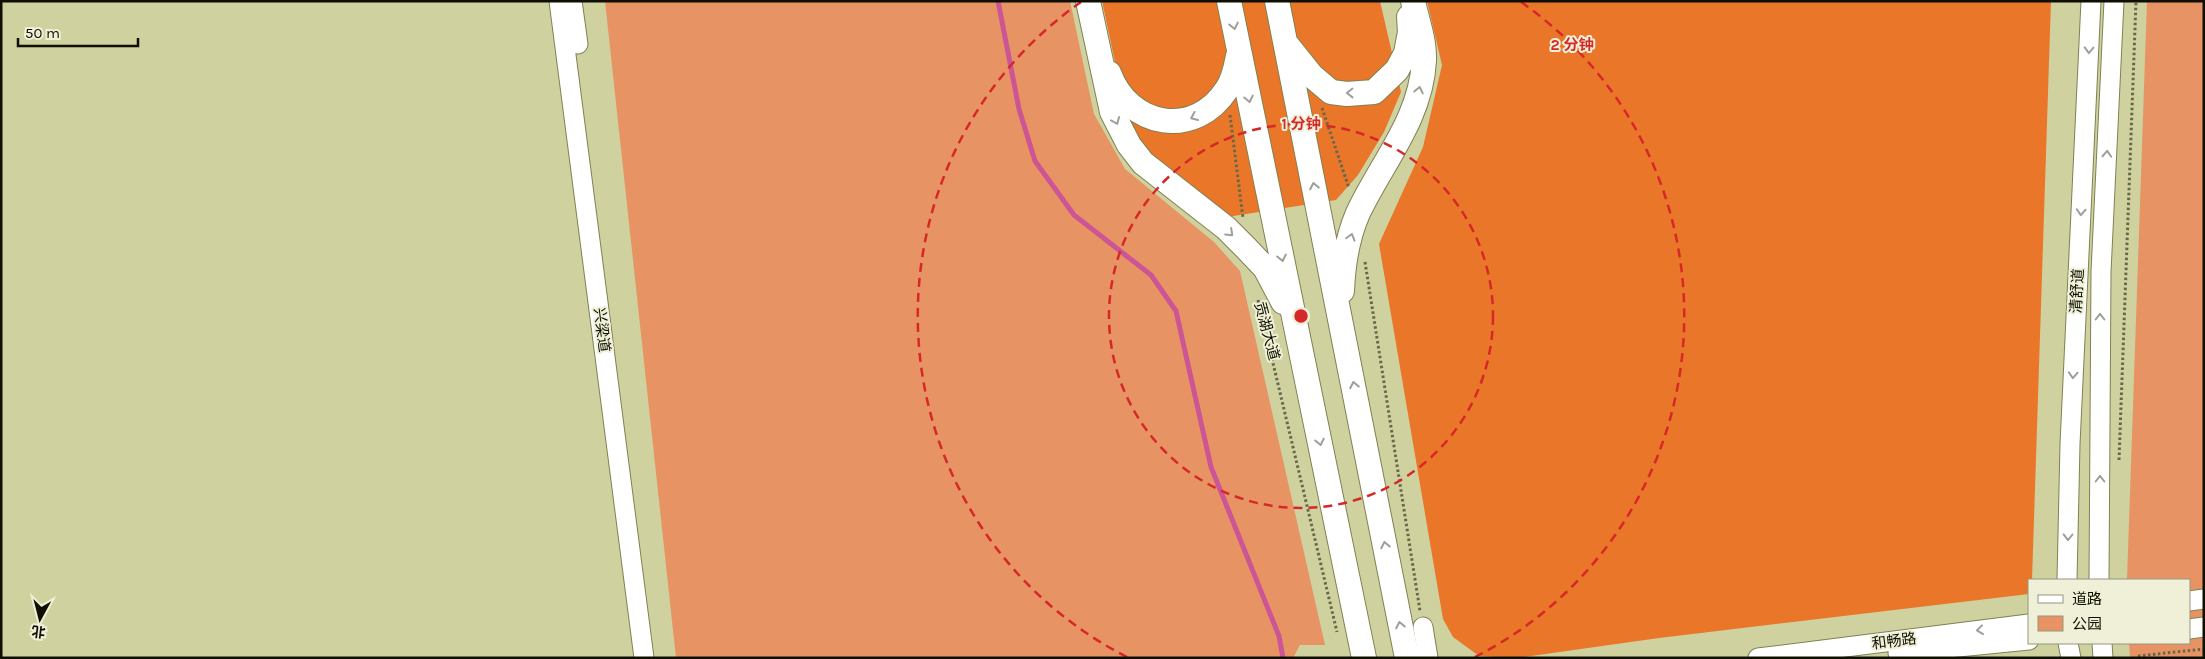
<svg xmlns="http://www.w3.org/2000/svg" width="2205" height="659" viewBox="0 0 2205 659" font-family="Karla,'Noto Sans SC',sans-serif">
<rect width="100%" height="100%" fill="#cfd19f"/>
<path fill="#e89363" d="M605,1H1070L1094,114L1125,169L1214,242L1240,271L1325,645H1300L1293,658H676Z
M2147,1H2204V658H2130L2129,643H2189V580H2127Z"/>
<path fill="#ea7629" d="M1102,1H1380L1401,92L1384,132L1358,175L1336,200L1227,217L1154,160L1128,123Z
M1427,1H2051L2032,580H2029V594L1659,638L1517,658L1479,656L1453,637L1443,619L1379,244L1423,147L1442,65Z"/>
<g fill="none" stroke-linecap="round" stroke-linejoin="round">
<path stroke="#cc5596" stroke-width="5" d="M998,1L1019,109L1035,161L1074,215L1151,275L1176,311L1211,467L1279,636L1283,658"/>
<g stroke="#808152" stroke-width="21">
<path id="minor" d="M559,1L644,658
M572,1L578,44
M2067,580L2070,444L2091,1
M2099,580L2101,272L2114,1
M2189,601L2204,599
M1423,627L1428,658
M2189,629L2204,627
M2068,643L2071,658
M2102,643L2103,658
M1898,653L2029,640
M1758,658L2029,624"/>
</g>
<g stroke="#808152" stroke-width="26">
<path id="major" d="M1088,1L1112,112L1129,145L1143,163L1226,228L1246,248L1265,268L1283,302
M1229,1L1364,658
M1277,1L1407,658
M1288,46L1312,76L1331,92L1347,94L1374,92L1397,70L1406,53L1410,32L1409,17
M1109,73C1129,128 1195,139 1227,89C1234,79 1236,66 1238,56
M1342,291C1343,266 1348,236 1358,213C1382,162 1421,119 1424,61C1425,40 1417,21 1413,1"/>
</g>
<path stroke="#67684a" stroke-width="3" stroke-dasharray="2.5 2.5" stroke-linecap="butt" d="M1322,108L1349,188
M1230,115L1243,218
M1365,262L1420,611
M1258,300L1337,632
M2119,460L2136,1
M2138,656L2204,649"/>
<use href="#minor" stroke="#fff" stroke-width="19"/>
<use href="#major" stroke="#fff" stroke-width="24"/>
</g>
<defs><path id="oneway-chevron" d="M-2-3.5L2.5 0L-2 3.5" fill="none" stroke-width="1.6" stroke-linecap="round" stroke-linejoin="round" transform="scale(1.25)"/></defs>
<g stroke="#9f9f99">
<use href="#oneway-chevron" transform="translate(1234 26) rotate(78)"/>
<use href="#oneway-chevron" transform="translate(2089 50) rotate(92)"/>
<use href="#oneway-chevron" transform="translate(1419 90) rotate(-78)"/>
<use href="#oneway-chevron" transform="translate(1350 93) rotate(179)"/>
<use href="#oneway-chevron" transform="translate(1249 99) rotate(78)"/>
<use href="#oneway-chevron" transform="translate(1194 117) rotate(156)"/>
<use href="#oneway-chevron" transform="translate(1116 121) rotate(67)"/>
<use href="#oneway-chevron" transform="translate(2107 154) rotate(-87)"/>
<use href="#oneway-chevron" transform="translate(1314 186) rotate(-101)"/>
<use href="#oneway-chevron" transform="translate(2081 212) rotate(93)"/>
<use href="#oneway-chevron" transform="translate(1230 233) rotate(43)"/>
<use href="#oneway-chevron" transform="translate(1351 237) rotate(-74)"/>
<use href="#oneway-chevron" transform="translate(1282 258) rotate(78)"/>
<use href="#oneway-chevron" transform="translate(2100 317) rotate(-90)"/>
<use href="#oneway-chevron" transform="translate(2073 375) rotate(93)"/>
<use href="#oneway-chevron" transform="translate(1354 385) rotate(-101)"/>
<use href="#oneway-chevron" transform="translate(1320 442) rotate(78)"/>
<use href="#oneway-chevron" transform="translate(2100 479) rotate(-90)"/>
<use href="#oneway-chevron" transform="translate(2068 537) rotate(91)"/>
<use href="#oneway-chevron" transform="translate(1385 545) rotate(-101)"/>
<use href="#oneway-chevron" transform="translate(1400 625) rotate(-101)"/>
<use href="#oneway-chevron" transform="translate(1980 630) rotate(173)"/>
</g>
<g fill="none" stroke="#d62828" stroke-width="2.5" stroke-dasharray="9 6">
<circle cx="1301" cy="316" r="192"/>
<path d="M1127 657A383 383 0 0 1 1081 2M1521 2A383 383 0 0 1 1475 657"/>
</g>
<g text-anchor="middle" stroke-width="4" stroke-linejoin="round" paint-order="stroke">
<g font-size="15" fill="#0f0f01" stroke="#eff0d7">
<text transform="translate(2077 291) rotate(-87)" y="5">清舒道</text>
<text transform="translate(602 330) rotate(83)" y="5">兴梁道</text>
<text transform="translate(1267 331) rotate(75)" y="5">贡湖大道</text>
<text transform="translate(1894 641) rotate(-7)" y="5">和畅路</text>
</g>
</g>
<circle cx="1301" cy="316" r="8" fill="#d62828" stroke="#eff0d7" stroke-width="2.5"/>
<g font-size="15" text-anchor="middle" font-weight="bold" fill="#d62828" stroke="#eff0d7" stroke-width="4" stroke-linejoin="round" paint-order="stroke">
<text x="1572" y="50">2 分钟</text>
<text x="1301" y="129">1 分钟</text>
</g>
<rect width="2205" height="659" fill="none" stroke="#0f0f01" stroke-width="5"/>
<rect x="2028" y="579" width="162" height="65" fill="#eff0d7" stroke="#959681"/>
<rect x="2038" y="595" width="25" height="8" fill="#ffffff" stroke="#959681"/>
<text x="2072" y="604" font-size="15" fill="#0f0f01">道路</text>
<rect x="2038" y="616" width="25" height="15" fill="#e89363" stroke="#959681"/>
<text x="2072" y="629" font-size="15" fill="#0f0f01">公园</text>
<g transform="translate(40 619) rotate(187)" stroke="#eff0d7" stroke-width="4" paint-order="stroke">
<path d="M0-4L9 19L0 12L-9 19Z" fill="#0f0f01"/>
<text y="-8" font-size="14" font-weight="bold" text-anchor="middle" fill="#0f0f01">北</text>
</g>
<path d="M18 38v8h120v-8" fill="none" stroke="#0f0f01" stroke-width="2.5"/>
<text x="25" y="38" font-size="15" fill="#0f0f01" stroke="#eff0d7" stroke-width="4" paint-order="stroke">50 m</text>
</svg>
